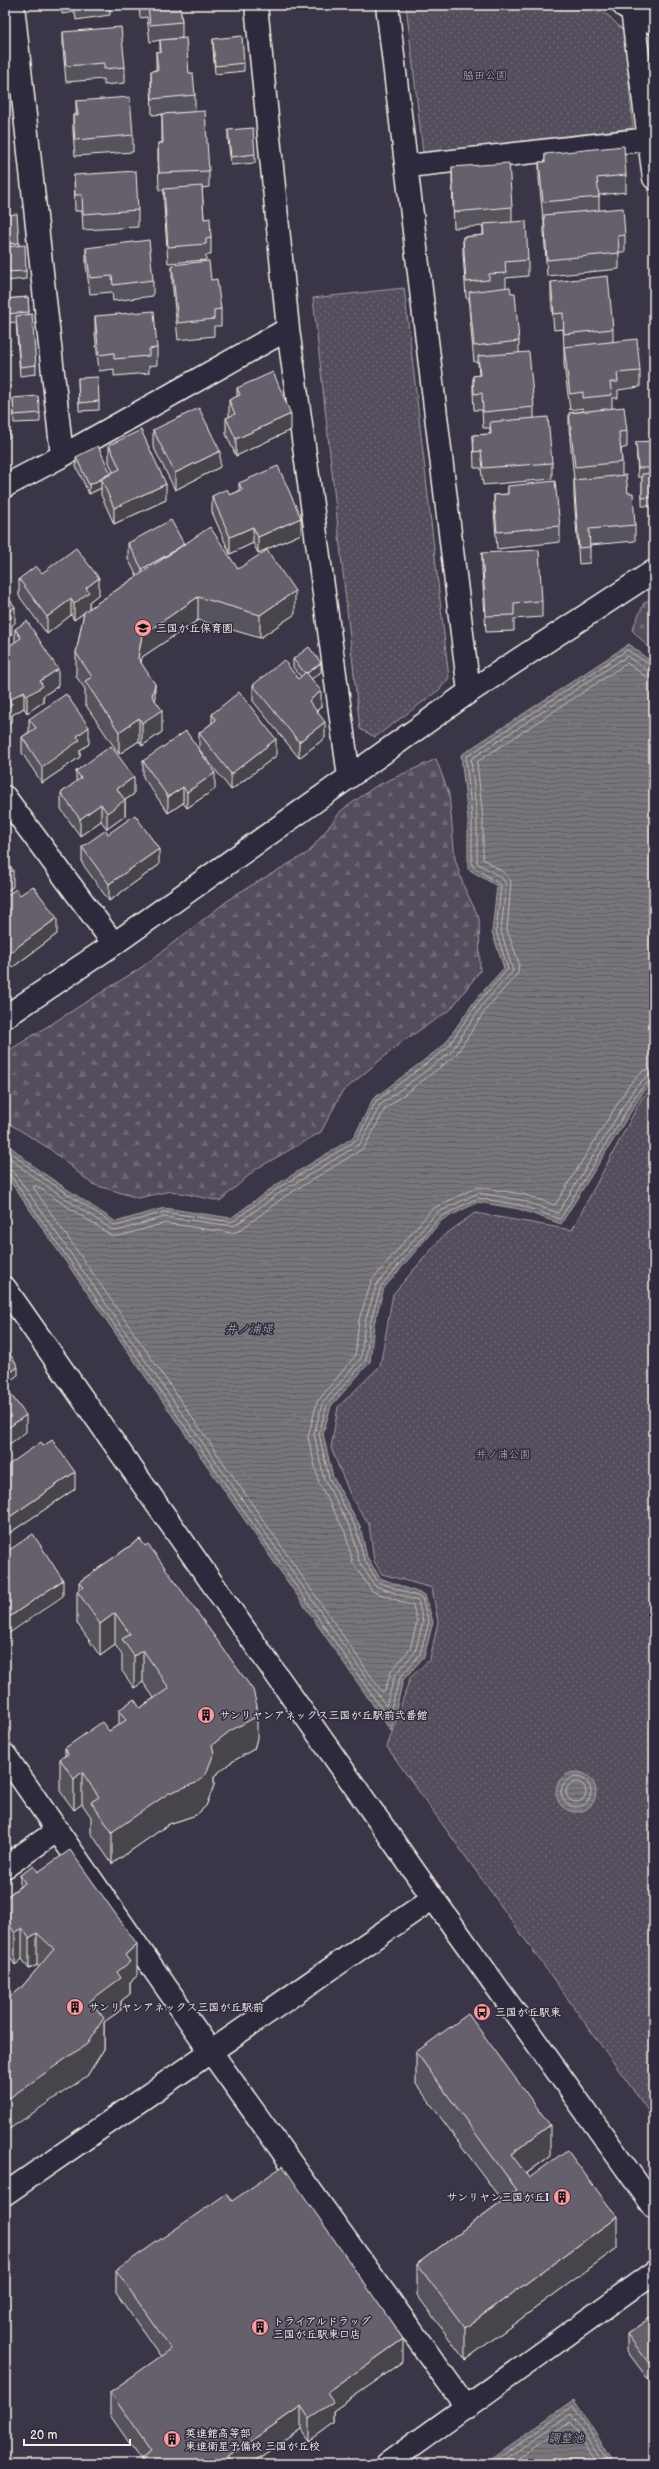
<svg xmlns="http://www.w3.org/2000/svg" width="659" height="2469" viewBox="0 0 659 2469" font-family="'Balsamiq Sans','Klee One',sans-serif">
<defs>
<pattern id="forest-firs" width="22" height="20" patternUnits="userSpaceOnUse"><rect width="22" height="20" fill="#534e5c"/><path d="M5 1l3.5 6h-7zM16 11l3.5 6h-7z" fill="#6c6873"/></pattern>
<pattern id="park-dots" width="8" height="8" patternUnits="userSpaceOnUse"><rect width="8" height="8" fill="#534e5c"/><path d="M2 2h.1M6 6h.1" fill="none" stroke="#6c6873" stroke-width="1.8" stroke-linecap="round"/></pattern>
<pattern id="water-rules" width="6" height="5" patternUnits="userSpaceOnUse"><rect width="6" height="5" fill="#78747b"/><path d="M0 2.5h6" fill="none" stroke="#636063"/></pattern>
</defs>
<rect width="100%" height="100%" fill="#3b3647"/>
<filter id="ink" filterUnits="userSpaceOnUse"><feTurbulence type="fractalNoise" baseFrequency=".025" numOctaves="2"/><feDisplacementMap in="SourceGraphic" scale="8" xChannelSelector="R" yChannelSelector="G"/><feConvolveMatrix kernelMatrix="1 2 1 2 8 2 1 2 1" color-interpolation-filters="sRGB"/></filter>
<g filter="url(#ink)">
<path fill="url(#forest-firs)" stroke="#a4a0a2" d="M654,597V653L632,630L644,603Z
M436,759L449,794L455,859L464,887L479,918L480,971L450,1010L403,1041L342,1092L321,1132L256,1169L220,1201L171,1191L138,1198L92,1184L50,1149L5,1121V1053L142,967L235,895L309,852L342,810L376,786Z"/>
<path fill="url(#park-dots)" stroke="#a4a0a2" d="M406,5H588L609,16L624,31L633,128L423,153Z
M404,288L449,678L439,690L375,737L360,729L313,298Z
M654,1086V2119L387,1747L410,1678L430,1659L438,1622L432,1588L382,1574L374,1561L369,1524L352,1499L331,1448L338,1407L380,1366L393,1294L443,1236L475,1213L572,1230L642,1098Z"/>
<path fill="url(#water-rules)" stroke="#aaa6a7" d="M629,644L654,664V1081L642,1094L561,1224L519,1209L478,1202L442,1220L384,1288L374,1324L370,1362L331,1406L323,1434L333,1477L360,1526L367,1557L380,1578L425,1595L433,1622L424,1657L403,1680L391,1731L5,1174V1142L37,1169L116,1222L164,1208L231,1218L276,1185L354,1137L373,1099L444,1045L476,999L504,968L492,932L497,886L468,869V820L461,755Z
M556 1792a20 20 0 1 1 40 0a20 20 0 1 1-40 0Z
M574,2400L615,2464H484Z"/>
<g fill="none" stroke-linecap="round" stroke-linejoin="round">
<path stroke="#c2bfbc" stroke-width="1" d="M654,678L645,676L627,663L477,762L483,819V859L506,874L511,882L507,930L519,963L518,973L487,1008L455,1056L385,1109L364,1148L284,1197L239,1231L232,1233L165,1223L120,1236H112L36,1186L33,1187L382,1692L385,1691L391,1671L410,1649L417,1622L413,1606L372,1591L353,1563L345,1532L319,1483L308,1437L317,1402L355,1356L359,1320L372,1280L432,1209L477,1187L522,1194L555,1205L629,1085L643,1071L654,1068
M5,1147L35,1172L116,1226L164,1212L232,1222L278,1188L357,1140L376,1101L447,1048L479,1001L508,969L496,931L501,885L472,866V819L466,757L627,650L654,667
M5,1154L32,1176L111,1229L117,1231L164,1217L234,1226L281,1192L360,1144L380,1105L451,1052L483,1004L513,971L501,931L506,884L502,878L477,863V819L471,759L627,656L648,671L654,672
M5,1168L14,1172L386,1706L395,1675L415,1652L423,1622L418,1601L375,1586L359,1561L351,1529L324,1479L314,1434L322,1404L361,1358L365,1321L377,1284L436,1213L478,1193L521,1200L558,1213L634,1089L647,1076L654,1074
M5,1173L10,1175L388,1718L400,1678L420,1654L429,1622L422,1598L378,1582L364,1559L356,1528L329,1478L319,1434L327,1405L366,1360L370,1323L381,1286L440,1217L478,1198L520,1205L560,1219L638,1092L650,1080L654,1079
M561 1792a15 15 0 1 1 30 0a15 15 0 1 1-30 0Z
M566 1792a10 10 0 1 1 20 0a10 10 0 1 1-20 0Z
M490,2464L573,2406L611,2464
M499,2464L571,2414L605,2464
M510,2464L570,2422L598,2464"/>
<g stroke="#f4f1e8" stroke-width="25">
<path id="minor" d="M13,5L62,456L288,329
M256,5L288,329L349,777
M387,5L469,692
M624,6L654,23
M632,10L654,178
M408,166L650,139
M5,486L62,456
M5,797L114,944
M5,1017L114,944L469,692L654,571
M5,1288L433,1898L654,2207
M5,1755L211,2052L467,2408
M5,1867L58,1830
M5,2194L433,1898
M387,2464L654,2272"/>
</g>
<use href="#minor" stroke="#2f2a3d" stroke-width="22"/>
</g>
<path fill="#57535d" stroke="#f4f1e8" d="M61,5H119V6L110,7V15L76,20L75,12L62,14Z
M139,5H180L182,22V38L163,40L189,73L195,95V112L152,115L151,87V71L156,70V52H160V40L150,42L147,17L140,18Z
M63,32L125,67V83L104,85V79L66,82L63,48Z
M213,39L244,63V71L215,74L213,48Z
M76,101L133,135V152L75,156L73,132V115H76Z
M162,114L209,171V187L202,188L204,219L211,238V255H206V260L168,263L164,206V190H159L158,159V143H162Z
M228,130L255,154V163L231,165L228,139Z
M545,154L626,175V192L599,195V210L625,235V252H619V269L547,276L544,232V219H543L539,179V162H545Z
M452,167L512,207V222L528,260V276L506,278V288L511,293L519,341V353L534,407V418L552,463V479L483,485L481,468H474L473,435L490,434V428H483L482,410H474L473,392V376L479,375L478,362H474L469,308V298H466L463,253V237L483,235V226L454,228L452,183Z
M5,173L9,202V215L19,243V246L26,271V279L5,281Z
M74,175L138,210V227L83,230L82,211H75Z
M86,248L153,280V296L113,301L112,292L90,294L86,264Z
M172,265L211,280L221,309V326H214V336L178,340L172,281Z
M551,282L613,329V342L640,371V387L618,390V398H612V408L627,431V447L621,449L622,462V475L628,493L635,525V541L590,545V563L579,564L574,496V480L569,429V413L583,411V408L570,410L564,364V349L563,329L554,330L551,298Z
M28,297L29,314L36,365V374L20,376L16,322L5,323V299Z
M95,316L157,348V365L149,366V373L114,376V369L99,371L95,333Z
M78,378L99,401V410L79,411Z
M237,388L291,430L236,456L226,434V418L229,417V400L237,397Z
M5,396L9,422V438L5,439Z
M13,398L40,413V422L14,423Z
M153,430L220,467L175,490L153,446Z
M654,441V506H642V477H638L636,442Z
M109,445L166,500L114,524L101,495V488L89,494L76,466V457L111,474L113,472L109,462Z
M239,483L301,534L258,553L253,543L230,554L212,512V496L230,495L239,491Z
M508,486L560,526V542L497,549L494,512V495L508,494Z
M128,543L184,544L238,569L295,614L260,638L198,620L142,657L141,663L155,700L162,732L142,746L139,741L119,754L85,704V689L76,676V653L84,613L74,620L71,615L47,634L19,596V579L42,573L99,594L89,602V609L137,576L128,559Z
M482,553L542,601V617L514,619V631L486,632L482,570Z
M15,629L58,686L43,696V702L27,713L24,708L12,715V721L9,646L15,642Z
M293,659L321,672L311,679L321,707L317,711L325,738L299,758L253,701V685L298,679L301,677L293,667Z
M212,714L276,756L231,790L199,749V733L212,723Z
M29,719L89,744L80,750V757L42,783L22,753V737L29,732Z
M143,761L215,789L187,808L183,803L168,813L143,777Z
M76,771L134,794L125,800V816L107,829L101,821L80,836L61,809V793L76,782Z
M108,834L159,865L109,901L82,863V847Z
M20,895L57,934L9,970L5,964V897Z
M5,1462L7,1466L75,1489L8,1534L5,1530Z
M140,1539L257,1738L254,1749L230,1763L214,1776V1785L206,1806L196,1815L169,1824L112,1864L91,1833V1817L82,1804L74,1810L60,1791V1759L65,1756V1748L109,1731L119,1725V1710L140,1708L154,1698L143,1682L134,1688L122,1671V1655L115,1645L100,1656L77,1623V1591L79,1590V1582Z
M38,1872L137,1976L130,1982V1994L121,2001V2010L104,2022V2049L87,2076L20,1989L39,1967L37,1965L29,1969L22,1959L15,1965L5,1950V1898L20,1886V1875Z
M416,2052L550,2156L526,2174L529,2178L617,2248L465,2360L417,2295V2264L502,2201L416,2084Z
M232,2201L403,2362L333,2411V2424L309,2441L301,2429L250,2464H141V2460L110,2415V2392L161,2357L116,2293V2270Z
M654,2315V2387L627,2351V2334Z"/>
<path fill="#47444c" stroke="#f4f1e8" d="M291,414V430L236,456V439Z
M220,451V467L175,490V473Z
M101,479V488L89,494V485Z
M166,484V500L114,524V508Z
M301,518V534L258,553V537Z
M253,527V543L230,554V537Z
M185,546L142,585V569Z
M99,578V594L89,602V609L74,620V604L86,588Z
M295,591V614L260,638V615Z
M198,597V620L142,657L138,681V658L142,635Z
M71,599V615L47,634V617Z
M15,607V623L12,625V634L5,639V622L8,612Z
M321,663V672L306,683V674Z
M58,669V686L43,696V702L27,713V696L40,681Z
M155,684V706L162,710V732L142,746V723L152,696Z
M24,691V708L12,715V721L5,725V709L9,700Z
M321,691V707L309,717V701Z
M139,718V741L119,754V732Z
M325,722V738L299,758V742Z
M89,727V744L80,750V757L42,783V767L77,736Z
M276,739V756L231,790V774Z
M215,773V789L187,808V792Z
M134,777V794L125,800V816L107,829V813L117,789Z
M183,787V803L168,813V797Z
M101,804V821L80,836V819Z
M159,849V865L109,901V884Z
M13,870V887L5,892V876Z
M57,918V934L9,970V953Z
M18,1367V1375L5,1384V1376Z
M26,1415V1432L8,1445V1453L5,1455V1430Z
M75,1472V1489L8,1534V1518Z
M63,1580V1596L5,1636V1620Z
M115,1613V1645L100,1656V1624Z
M143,1650V1682L134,1688V1656Z
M257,1706V1738L254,1749L230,1763L214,1776V1785L206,1806L196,1815L169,1824L112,1864V1832Z
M82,1772V1804L74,1810V1779Z
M22,1928V1959L15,1965V1933Z
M37,1933V1965L29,1969V1938Z
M137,1944V1976L130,1982V1994L121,2001V2010L104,2022V2049L87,2076L5,2132V2101L90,2001L117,1972L125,1955Z
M550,2125V2156L512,2184L511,2154Z
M617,2217V2248L465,2360V2328Z
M403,2339V2362L333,2411V2424L309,2441V2418L327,2393Z
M301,2406V2429L250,2464H228V2457Z"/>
<path fill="#65616c" stroke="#f4f1e8" d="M148,5H180L182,22L150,25Z
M121,27L125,67L104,69V63L66,66L63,32Z
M242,36L244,63L215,66L213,39Z
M186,38L189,73H193L195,95L152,99L151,71L158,70L156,52L161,51L160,40Z
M130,97L133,135L75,140L73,115H78L76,101Z
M205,111L209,171L159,173L158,143H163L162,114Z
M253,128L255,154L231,157L228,130Z
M624,146L626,175L597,178L599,197L543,202L539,162H545V154Z
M509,163L512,207L454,212L452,167Z
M136,171L138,210L83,214L82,195H75L74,175Z
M5,173H7L9,202H5Z
M202,186L204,219L210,218L211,238L206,239V244L168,247L164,189Z
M623,208L625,235L618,236L619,253L547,260L544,215Z
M17,214L19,243L5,244V215Z
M526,221L528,260L505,262L506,273L489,274V280L466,282L463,237L484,235L483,224Z
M149,240L153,280L113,285L112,276L90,278L86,248Z
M25,245L26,271L5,272V247Z
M209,261L211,280L217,279L221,309L214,310V319L178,323L172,265Z
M608,276L613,329L564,334L563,313L554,314L551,282Z
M510,287L511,293H515L519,341L474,346L469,292Z
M28,297L29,312L5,314V299Z
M154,311L157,348L149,349V356L114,359V353L99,355L95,316Z
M32,314L36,365L20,367L16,316Z
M637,339L640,371L617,373L618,382H610L612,395L583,398V392L570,394L564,347Z
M529,352L534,407L483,412L482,393L474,394L473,376L480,375L478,356Z
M273,372L291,414L236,439L226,418L235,414L229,400L240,395L237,388Z
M98,377L99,401L79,403L78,378Z
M5,396H8L9,422H5Z
M38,396L40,413L14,415L13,398Z
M624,407L627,431L619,432L622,462L575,467L569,413Z
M199,408L220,451L175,473L153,430Z
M548,417L552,463L483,468L481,451L474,452L473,435L491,434L490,422Z
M141,430L166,484L114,508L101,478L120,469L109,445Z
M654,441V468H638L636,442Z
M98,446L111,474L89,485L76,457Z
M278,466L301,518L258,537L253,527L230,537L212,496L227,489L230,495L242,490L239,483Z
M654,473V497L642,498V474Z
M626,475L628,493H633L635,525L589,529L590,547L579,548L574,480Z
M555,481L560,526L497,532L494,495L508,494V486Z
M171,520L184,544L169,554L142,569L128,543Z
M210,527L238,569L267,550L295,591L260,615L198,597L142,635L138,658L155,684L152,696L162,710L142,723L139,718L119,732L85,681L92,677L76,653L84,612Z
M76,548L99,578L86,588L89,592L74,604L71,599L47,617L19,579L36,566L42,573Z
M539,550L542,601L514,603V615L486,616L482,553Z
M5,593L15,607L8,612L12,617L5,622Z
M27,621L58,669L40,681L43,686L27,696L24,691L9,700L12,704L5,709V652L10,649L9,646L21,638L15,629Z
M309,647L321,663L307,673L306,672L305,673L293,659Z
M284,660L298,679L306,672L321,691L309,701L325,722L299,742L253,685Z
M239,692L276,739L231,774L199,733L216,720L212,714Z
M66,694L89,727L77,736L80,740L42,767L22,737L36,728L29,719Z
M186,731L215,773L187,792L183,787L168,797L143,761Z
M111,746L134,777L117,789L125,800L107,813L101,804L80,819L61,793L81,778L76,771Z
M135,815L159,849L109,884L82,847L106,830L108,834Z
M5,858L13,870L5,876Z
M33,886L57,918L9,953L5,948V897L16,889L20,895Z
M5,1346L18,1367L5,1376Z
M5,1387L26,1415L5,1430Z
M5,1433L8,1436L5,1438Z
M52,1440L75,1472L8,1518L5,1513V1462L7,1466L41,1442L43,1446Z
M33,1534L63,1580L5,1620V1553Z
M140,1539L145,1546L148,1544L253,1690L257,1706L254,1718L230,1731L212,1745L214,1753L206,1774L196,1783L169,1793L112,1832L91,1802L99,1797L82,1772L74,1779L60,1759L68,1754L65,1748L102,1722L109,1731L126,1720L119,1710L134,1699L140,1708L169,1688L143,1650L134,1656L122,1639L130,1634L115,1613L100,1624L77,1591L83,1587L79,1582Z
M70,1850L137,1944L125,1955L130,1962L117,1972L121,1978L90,2001L104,2018L87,2044L5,2101V1999L20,1989L54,1949L37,1933L29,1938L22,1928L15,1933L5,1919V1898L25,1883L20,1875L34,1866L38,1872Z
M468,2014L550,2125L511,2154L529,2178L567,2150L617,2217L465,2328L417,2264L517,2190L416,2052Z
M283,2166L403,2339L327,2393L333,2402L309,2418L301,2406L228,2457L233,2464H145L141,2458L151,2451L110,2392L171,2349L116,2270L226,2194L232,2201Z
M654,2315V2370L627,2334Z"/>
</g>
<defs>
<g id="school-disc" transform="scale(0.9)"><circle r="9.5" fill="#ff9aa2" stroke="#2f2a3d"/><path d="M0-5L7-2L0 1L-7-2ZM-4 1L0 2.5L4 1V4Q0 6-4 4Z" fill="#111"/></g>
<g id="building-disc" transform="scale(0.9)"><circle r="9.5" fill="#ff9aa2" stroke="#2f2a3d"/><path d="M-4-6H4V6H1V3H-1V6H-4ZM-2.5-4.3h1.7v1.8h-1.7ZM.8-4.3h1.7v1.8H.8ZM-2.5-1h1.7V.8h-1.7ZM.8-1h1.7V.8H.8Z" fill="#111"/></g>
<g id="bus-disc" transform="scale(0.9)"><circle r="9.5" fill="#ff9aa2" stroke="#2f2a3d"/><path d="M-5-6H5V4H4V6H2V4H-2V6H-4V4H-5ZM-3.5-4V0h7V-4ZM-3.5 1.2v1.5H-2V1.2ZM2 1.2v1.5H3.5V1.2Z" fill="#111"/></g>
</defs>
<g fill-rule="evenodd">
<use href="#school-disc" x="143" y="628"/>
<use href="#building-disc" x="206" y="1715"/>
<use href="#building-disc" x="75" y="2007"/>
<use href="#bus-disc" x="482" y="2012"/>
<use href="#building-disc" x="562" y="2197"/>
<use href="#building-disc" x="260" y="2327"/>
<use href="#building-disc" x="172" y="2439"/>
</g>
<g text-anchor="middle" stroke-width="3" stroke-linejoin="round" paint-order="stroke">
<g font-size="11" fill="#bcb8b7" stroke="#2f2a3d">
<text x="485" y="79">脇田公園</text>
<text x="503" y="1458">井ノ浦公園</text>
</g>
<g font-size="11" font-weight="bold" fill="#f4f1e8" stroke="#2f2a3d" text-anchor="start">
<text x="156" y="632">三国が丘保育園</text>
<text x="219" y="1719">サンリヤンアネックス三国が丘駅前弐番館</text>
<text x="88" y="2011">サンリヤンアネックス三国が丘駅前</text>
<text x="495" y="2016">三国が丘駅東</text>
<text x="549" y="2201" text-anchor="end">サンリヤン三国が丘I</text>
<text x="273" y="2325">トライアルドラッグ<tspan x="273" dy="13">三国が丘駅東口店</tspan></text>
<text x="185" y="2437">英進館高等部<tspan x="185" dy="13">東進衛星予備校 三国が丘校</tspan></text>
</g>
<g font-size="12" font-style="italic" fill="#b6b2b2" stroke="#2f2a3d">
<text x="249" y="1333">井ノ浦堤</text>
<text x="566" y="2442">調整池</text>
</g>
</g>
<rect width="659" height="2469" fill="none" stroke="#2f2a3d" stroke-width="20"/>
<rect x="10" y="10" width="639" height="2449" fill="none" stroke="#f4f1e8" stroke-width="1.5" filter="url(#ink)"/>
<path d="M24 2439v6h106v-6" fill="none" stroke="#f4f1e8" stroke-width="2"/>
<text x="30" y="2439" font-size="12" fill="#f4f1e8" stroke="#2f2a3d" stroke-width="3" paint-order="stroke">20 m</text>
</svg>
